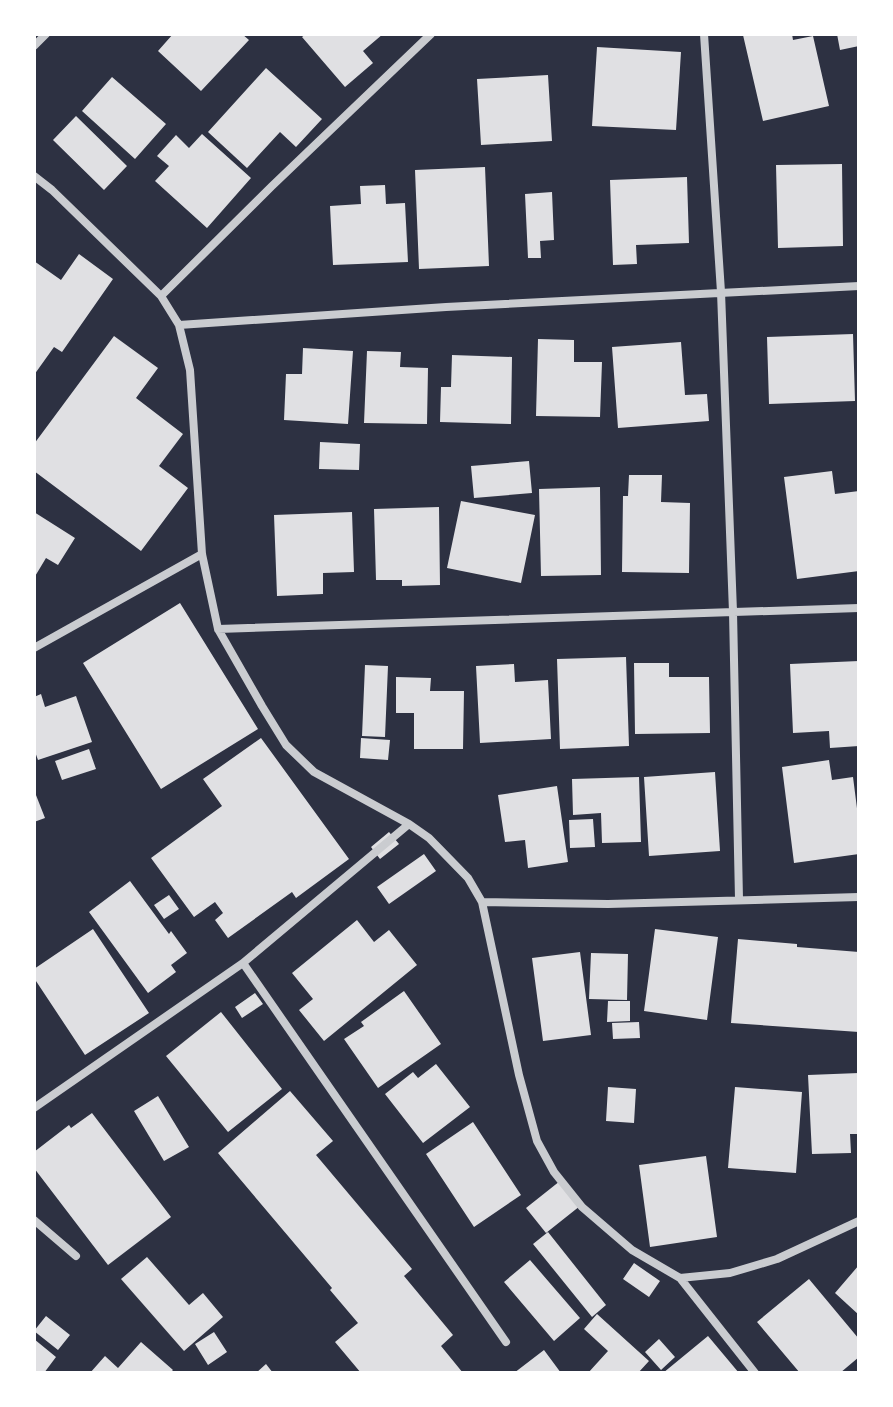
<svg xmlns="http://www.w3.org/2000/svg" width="893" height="1407" viewBox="0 0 893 1407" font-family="Raleway,sans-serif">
<rect width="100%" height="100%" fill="#2d3142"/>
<path fill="#e0e0e3" d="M173,34H242L249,40L201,91L158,51Z
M306,34H383L363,51L373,63L345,87L302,37Z
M792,34L793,40L813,36L829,106L763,121L743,35Z
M837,34H859V46L840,50Z
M597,47L681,52L676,130L592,126Z
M266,68L322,119L296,147L280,132L247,168L208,132Z
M548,75L552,141L481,145L477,79Z
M112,77L166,124L135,159L82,111Z
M76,116L127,166L104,190L53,140Z
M202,134L251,178L207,228L155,181L169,166L157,156L176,135L189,148Z
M842,164L843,246L778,248L776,165Z
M485,167L489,266L419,269L415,170Z
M687,177L689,243L636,245L637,264L613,265L610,180Z
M385,185L386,204L405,203L408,262L333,265L330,206L361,204L360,186Z
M552,192L554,240L540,241L541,258H528L525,194Z
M79,254L113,279L62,352L54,347L34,375V261L61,280Z
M853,334L855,401L769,404L767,337Z
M114,336L158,368L136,398L183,434L159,466L188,488L141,551L34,471V444Z
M538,339L574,340V362H602L600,417L536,416Z
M681,342L685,395L707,394L709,421L618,428L612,347Z
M303,348L353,351L348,424L284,420L286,374H302Z
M367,351L401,352L400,367L428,368L427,424L364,423Z
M452,355L512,357L511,424L440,422L441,387H451Z
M320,442L360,444L359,470L319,469Z
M529,461L532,493L474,498L471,466Z
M832,471L835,494L859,491V571L797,579L784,477Z
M629,475H662L661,502L690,503L689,573L622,572L623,496H628Z
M600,487L601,575L541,576L539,489Z
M461,501L535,515L521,583L447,568Z
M439,507L440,585L402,586V580H376L374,509Z
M34,512L75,538L58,565L46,558L34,578Z
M352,512L354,572L323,573V594L277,596L274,515Z
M180,603L258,729L161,789L83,663Z
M626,657L629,746L560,749L557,659Z
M859,661V746L830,748L829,731L793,733L790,664Z
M634,663H669V677H709L710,733L635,734Z
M514,664L515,682L548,680L551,739L480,743L476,666Z
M365,665L388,666L385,737L362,736Z
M396,677L431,678L430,691H464L463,749H414V713H396Z
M41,694L45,707L76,696L92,742L38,760L34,749V697Z
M261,738L349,859L296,898L292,892L228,938L215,920L223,913L215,902L194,917L151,858L222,806L203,779Z
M361,738L390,740L388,760L360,758Z
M89,749L96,769L62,780L55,761Z
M829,760L832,780L853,777L859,824V854L794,863L782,767Z
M715,772L720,851L649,856L644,777Z
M639,777L641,842L602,843L601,813L573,815L572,779Z
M557,786L568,862L528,868L525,840L505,842L498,795Z
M34,790L45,818L34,822Z
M593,819L595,847L570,848L569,820Z
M389,832L399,844L380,859L371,847Z
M424,854L436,871L389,904L377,887Z
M130,881L169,934L171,931L187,953L171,965L176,972L148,993L89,912Z
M169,895L179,909L164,919L154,905Z
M357,920L374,942L389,930L417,965L324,1041L299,1010L313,999L292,973Z
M93,929L149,1013L85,1055L34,978V969Z
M655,929L718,937L707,1020L644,1011Z
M738,939L797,944V947L859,952V1032L731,1023Z
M580,952L591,1035L543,1041L532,958Z
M591,953L628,954L627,1000L589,999Z
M404,991L441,1044L378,1088L344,1039L364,1026L361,1022Z
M255,993L263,1004L242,1018L235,1007Z
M608,1001H630V1021L607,1022Z
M221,1012L282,1089L228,1132L166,1056Z
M639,1022L640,1038L613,1039L612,1023Z
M436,1064L470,1107L423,1143L385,1094L413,1072L418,1078Z
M859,1073V1134H850L851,1153L812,1154L808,1075Z
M608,1087L636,1089L634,1123L606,1121Z
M735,1087L802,1092L796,1173L728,1168Z
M290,1091L333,1141L316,1155L412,1269L404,1276L453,1335L441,1346L463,1373H361L335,1342L358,1323L330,1290L332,1288L218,1153Z
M158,1096L189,1147L164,1161L134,1111Z
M92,1113L171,1217L108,1265L34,1168V1152L69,1125L71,1128Z
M473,1122L521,1195L474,1227L426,1154Z
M706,1156L717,1237L650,1247L639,1165Z
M560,1181L580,1206L546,1233L526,1208Z
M548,1232L606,1305L592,1317L533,1244Z
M147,1257L189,1305L203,1293L223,1317L184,1351L121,1279Z
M530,1260L580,1318L554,1341L504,1282Z
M634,1263L660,1281L649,1297L623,1279Z
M859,1265V1315L835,1293Z
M809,1279L859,1339V1357L840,1373H800L757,1322Z
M597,1314L649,1361L638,1373H588L608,1351L584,1329Z
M46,1316L70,1335L58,1350L34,1331Z
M214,1332L227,1352L208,1365L195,1344Z
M708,1336L739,1373H663Z
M34,1339L56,1357L44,1373H34Z
M659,1339L675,1357L661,1370L645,1352Z
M141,1342L173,1370L170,1373H90L105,1356L118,1368Z
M544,1350L561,1373H514Z
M266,1364L273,1373H256Z"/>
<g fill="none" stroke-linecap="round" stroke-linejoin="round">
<path stroke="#caccd0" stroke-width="8" d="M704,34L721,292L733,612L739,899
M34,46L46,34
M34,176L52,190L161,296L179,325L190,370L202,554L218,629L262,706L286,745L314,772L409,824L429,838L468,878L482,902L519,1075L537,1141L554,1172L582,1207L632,1250L680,1278L730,1273L777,1259L859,1221
M161,296L272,186L431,34
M179,325L446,307L859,286
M218,629L859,608
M34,648L202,554
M482,902L608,904L859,897
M243,963L506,1342
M34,1108L243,963L409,824
M34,1220L76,1256
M680,1278L755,1373"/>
</g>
<rect width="893" height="1407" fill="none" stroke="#ffffff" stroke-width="72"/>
</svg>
